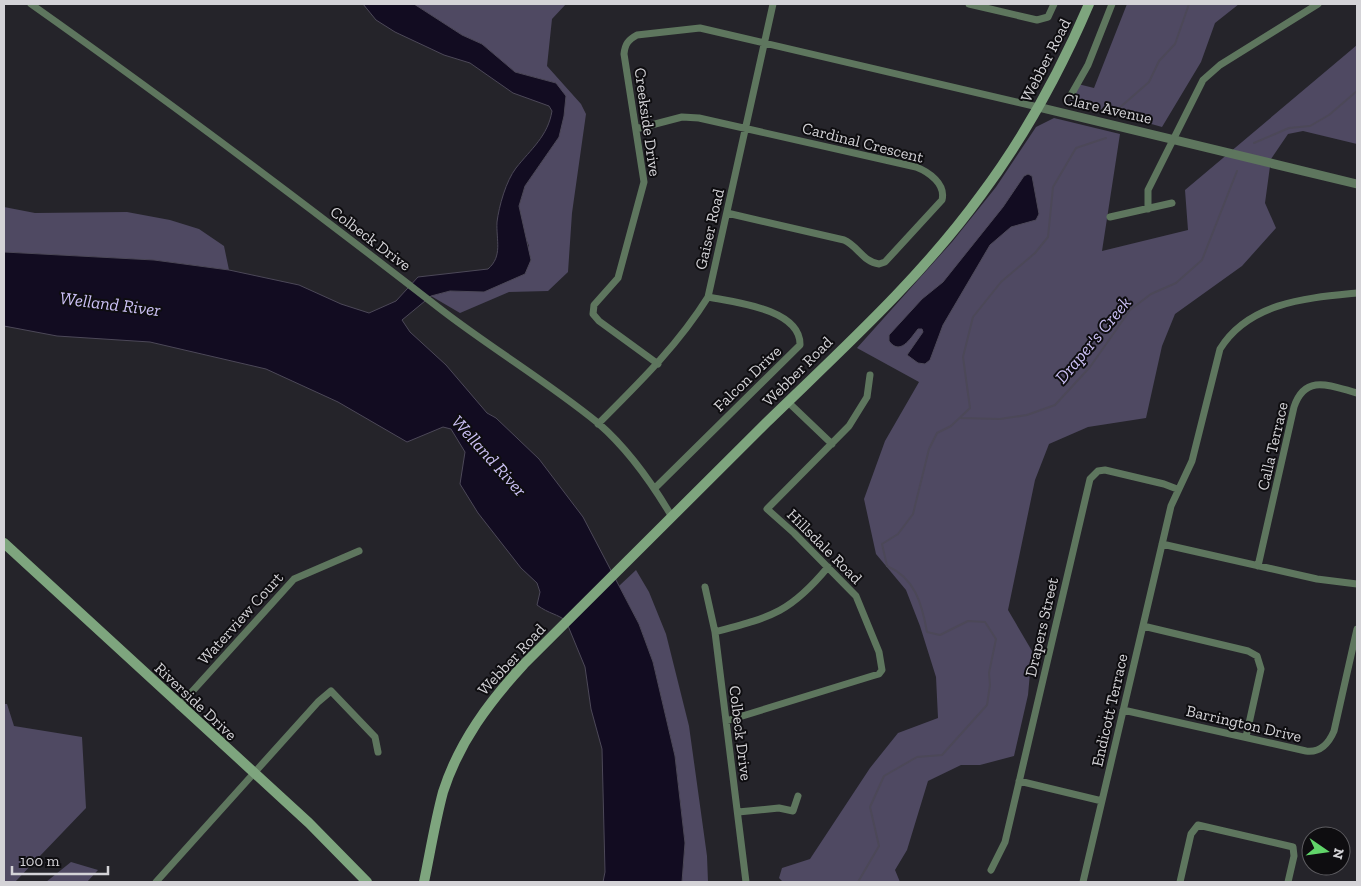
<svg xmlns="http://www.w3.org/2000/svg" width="1361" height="886" viewBox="0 0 1361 886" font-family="'Zilla Slab',serif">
<rect width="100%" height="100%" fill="#25242a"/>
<path fill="#4f4962" d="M414,4H566L552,19L547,66L581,104L586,114L572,213L568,272L548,291L509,292L460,313L431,296L450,291L484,292L529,246L523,231L519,206L525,186L559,137L556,83L515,72L482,44L462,35Z
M1127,4H1239L1215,23L1201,62L1162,127L1070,101L1078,84L1094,88Z
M1357,45V144L1303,131L1288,134L1271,159L1265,203L1276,228L1242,266L1175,314L1162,346L1146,418L1088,427L1049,444L1035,480L1008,610L1032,651L1028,695L1014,756L980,765H961L928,781L907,850L895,870L900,882H783L779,878L782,868L810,859L870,768L898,733L938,718L936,677L920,626L906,590L876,554L864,499L885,441L919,382L857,348L952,242L996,187L1036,127L1054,118L1120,134L1102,251L1188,230L1185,190Z
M4,207L35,213L127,212L170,220L199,229L224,246L229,270L154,260L4,252Z
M636,570L649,592L666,634L689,726L707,856L708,882H682L685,843L675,756L653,662L639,624L619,586Z
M4,704H7L14,726L82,737L86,808L15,882H4Z
M71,862L98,870L87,882H46Z"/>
<path fill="#120c21" stroke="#4c4858" d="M363,4H414L462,35L482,44L515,72L556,83L566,96L564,116L559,137L525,186L519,206L531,260L525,274L484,292L450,291L431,296L402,320L410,332L446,365L487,413L496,418L539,459L583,517L639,624L653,662L675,756L685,843L682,882H603L605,872L602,749L591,709L585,667L566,621C558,614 549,614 537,605L540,592L537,583L521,568L478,513L460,484L465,452L451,429L443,427L407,442L338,402L266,369L150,342L57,336L4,326V252L154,260L229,270L299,285L341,304L369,313L396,301L418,277L488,269C503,256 496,240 497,222C499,206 506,181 516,168C531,149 548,136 552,111L549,106L513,93L470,63L444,55L395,32L376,20Z
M1028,174L1032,176L1039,214L1036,220L1011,227L990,245L943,325L930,360L925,364L918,363L907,355L923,332L922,329H918C910,339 900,356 889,341V335L922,299L943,282L1003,207L1024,176Z"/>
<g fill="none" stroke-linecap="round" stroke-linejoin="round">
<path stroke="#4c4858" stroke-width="2" d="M1117,110L1149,82L1159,61L1175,44L1189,4
M1254,143L1289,128L1310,126L1329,115L1357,91
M960,418L1000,419L1027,415L1055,405L1090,367L1130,310L1151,294L1176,283L1202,260L1237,171
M858,882L879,846L870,807L884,776L917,757L942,755L987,705L990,685L989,673L996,639L985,622L968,621L940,635L927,632C922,604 915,578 887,566L882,544L898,534L913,514L929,449L937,433L951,426L970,408L963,357L973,317L1001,282L1035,253L1048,237L1053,187L1076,148L1106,138"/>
<path stroke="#5e765e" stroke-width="7" d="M31,4C171,103 308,206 443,311C494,350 549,383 598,423C628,449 652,483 672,517
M969,4L1037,20L1048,17L1054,4
M1071,95L1088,65L1112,4
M636,129L682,117L699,118L916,167C929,172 946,184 942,200L885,262L879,264C863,262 858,246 844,240L727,213
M1148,209V190L1203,80L1220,65L1318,4
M1110,217L1172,203
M658,364L599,321L593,314L594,305L618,278L644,182L624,54C625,44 628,40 637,35L700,28L1038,107
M788,402L832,444
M598,424C639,383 678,345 708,297L773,4
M655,488L800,345C801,309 734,302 708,297
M1162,544L1317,579L1357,584
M1258,566L1294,407C1305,373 1331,386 1357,393
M705,587L715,632L746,882
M1143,626L1248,651L1257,656L1261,669L1246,737
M715,632C771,617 790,613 828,567
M179,706L294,579L359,551
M1123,710L1306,751C1320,753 1329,743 1334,731L1357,629
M726,721L872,676L879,674L882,670L879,652L856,596L794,533L767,509L849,426L867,397L870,375
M1019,781L1102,801
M738,812L779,808L793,811L798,796
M991,870L1005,842L1090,479L1098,471L1105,470L1164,484L1177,489
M156,882L318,702L331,691L375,737L378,752
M1083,882L1171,506L1192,461L1220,349C1249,302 1307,298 1357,293
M1180,882L1191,834L1198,825L1293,847L1294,856L1288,882"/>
<path stroke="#5e765e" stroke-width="9" d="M1038,107L1357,184"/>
<path stroke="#7ea57e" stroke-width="10" d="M4,543L309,823L367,882
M424,882C430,853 435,822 443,792C459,742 489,702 524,664C605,584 686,503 767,422C841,350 920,279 981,195C1025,136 1060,72 1089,4"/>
</g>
<g text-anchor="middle" stroke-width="4" stroke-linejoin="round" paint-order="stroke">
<g font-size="16" fill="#d4d3d7" stroke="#0e0d10">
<text transform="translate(1045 60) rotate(-63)" y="6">Webber Road</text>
<text transform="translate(1108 108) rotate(13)" y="6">Clare Avenue</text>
<text transform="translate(648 122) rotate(82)" y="6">Creekside Drive</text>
<text transform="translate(863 142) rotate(14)" y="6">Cardinal Crescent</text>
<text transform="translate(709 229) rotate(-77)" y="6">Gaiser Road</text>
<text transform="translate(371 238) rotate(37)" y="6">Colbeck Drive</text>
<text transform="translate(797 371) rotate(-45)" y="6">Webber Road</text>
<text transform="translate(747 378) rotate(-44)" y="6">Falcon Drive</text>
<text transform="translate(1272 446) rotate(-77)" y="6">Calla Terrace</text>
<text transform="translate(825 546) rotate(45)" y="6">Hillsdale Road</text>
<text transform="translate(240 618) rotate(-48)" y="6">Waterview Court</text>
<text transform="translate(1041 627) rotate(-77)" y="6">Drapers Street</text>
<text transform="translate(511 659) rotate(-47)" y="6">Webber Road</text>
<text transform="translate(196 701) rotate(43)" y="6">Riverside Drive</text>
<text transform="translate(1109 710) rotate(-77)" y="6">Endicott Terrace</text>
<text transform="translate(1244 723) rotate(13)" y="6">Barrington Drive</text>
<text transform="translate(741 733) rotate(83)" y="6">Colbeck Drive</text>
</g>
<g font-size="18" font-style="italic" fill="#cbc0f4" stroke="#0e0d10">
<text transform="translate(110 304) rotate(7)" y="6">Welland River</text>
<text transform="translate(1093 340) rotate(-50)" y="6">Draper's Creek</text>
<text transform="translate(489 456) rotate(48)" y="6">Welland River</text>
</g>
</g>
<rect width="1361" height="886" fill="none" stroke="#d4d3d7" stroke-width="10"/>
<g transform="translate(1326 851) rotate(103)"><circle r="24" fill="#0e0d10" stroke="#5d5c60"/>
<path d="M0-4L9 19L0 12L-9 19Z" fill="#61d56a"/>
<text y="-8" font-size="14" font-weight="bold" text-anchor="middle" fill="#d4d3d7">N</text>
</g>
<path d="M12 866v8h96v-8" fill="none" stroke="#d4d3d7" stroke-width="2.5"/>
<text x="20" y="866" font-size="15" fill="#d4d3d7" stroke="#0e0d10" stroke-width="4" paint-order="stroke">100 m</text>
</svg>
